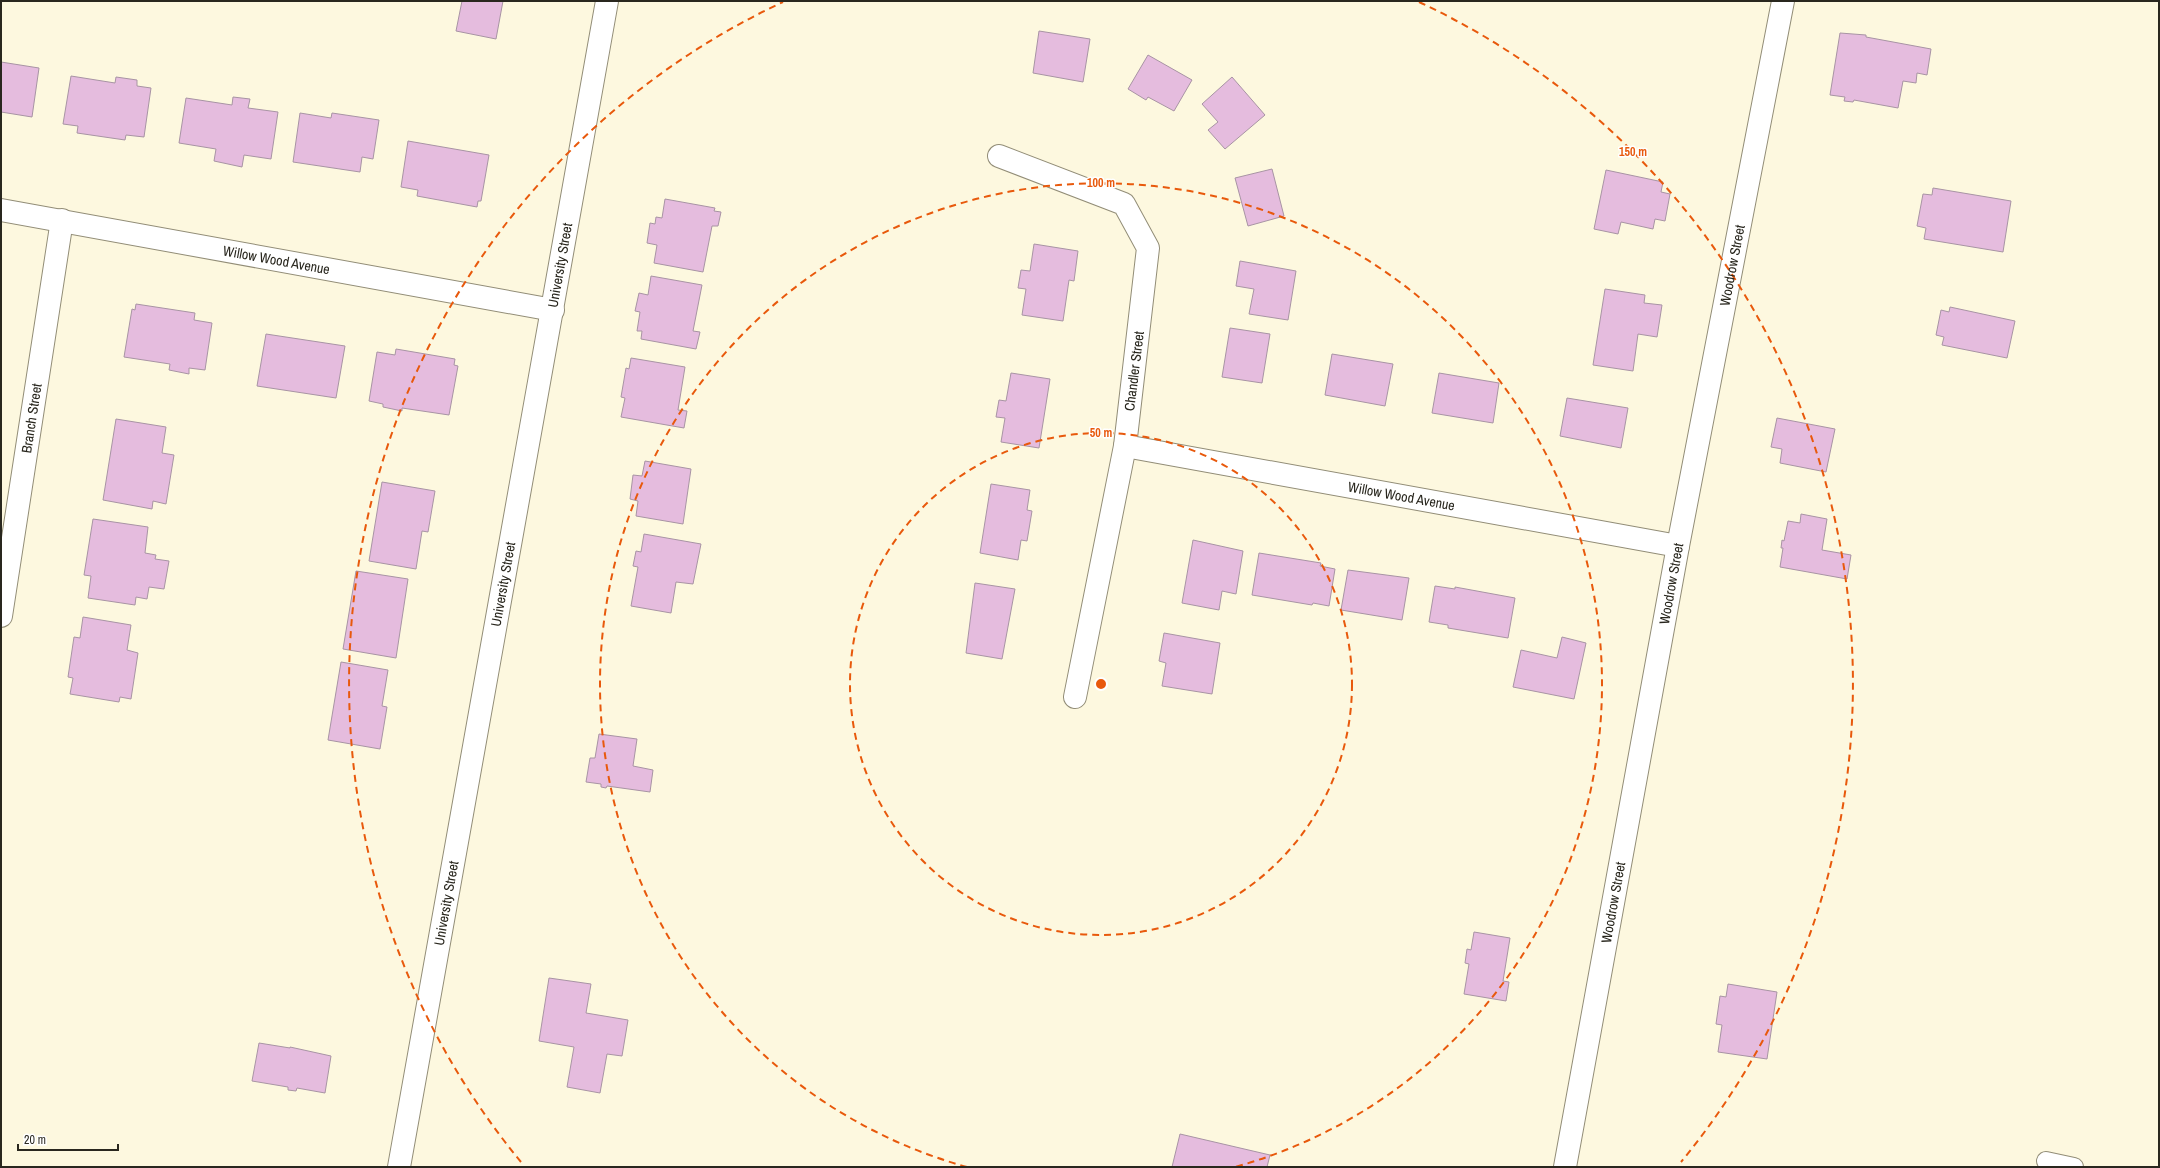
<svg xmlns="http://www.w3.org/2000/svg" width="2160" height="1168" viewBox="0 0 2160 1168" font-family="'Archivo Narrow',sans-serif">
<rect width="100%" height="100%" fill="#fdf8df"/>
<path fill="#e5bcde" stroke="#a894a4" d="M462,1H503L496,39L456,31Z
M1039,31L1090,39L1083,82L1033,73Z
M1840,33L1866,35V37L1931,49L1927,75L1917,73L1916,83L1903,81L1898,108L1854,100L1853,102L1844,101L1845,97L1830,95Z
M1148,55L1192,80L1174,111L1148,97L1146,100L1128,89Z
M1,62L39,68L32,117L1,112Z
M71,76L115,83L116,77L137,80V86L151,88L144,137L126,135L125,140L77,133L78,126L63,124Z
M1232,77L1265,115L1225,149L1208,130L1218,122L1202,104Z
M233,97L250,99L248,108L278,112L271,159L244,155L242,167L214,161L216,149L179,143L186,98L232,105Z
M300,113L331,118L332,113L379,120L373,159L362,157L360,172L293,162Z
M408,141L489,155L481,201H478L477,207L417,196L418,190L401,187Z
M1272,169L1284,216L1248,226L1235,178Z
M1606,170L1663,182L1661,192L1670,194L1665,221L1655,219L1653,229L1621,222L1618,234L1594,229Z
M1933,188L2011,201L2003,252L1924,239L1926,228L1917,226L1923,194L1932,195Z
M665,199L715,208L714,211L721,212L718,226H712L703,272L654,263L657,245L647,243L650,223L655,224L656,217L662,218Z
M1034,244L1078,251L1074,281L1069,280L1063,321L1022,315L1026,289L1018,288L1021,270L1030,271Z
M1240,261L1296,271L1288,320L1249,314L1254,289L1236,286Z
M651,276L702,285L693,331L700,332L696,349L641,339L642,331H637L640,312L635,311L639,293L648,295Z
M1605,289L1645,295L1644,303L1662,305L1657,337L1638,334L1633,371L1593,365Z
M136,304L195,313L194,320L212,323L205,370L189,368V374L169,370L170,364L124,357L132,309L135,310Z
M1950,307L2015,321L2007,358L1942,345L1944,337L1936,335L1941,310L1949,312Z
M1230,328L1270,334L1262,383L1222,377Z
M266,334L345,346L336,398L257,386Z
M396,349L455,359L454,365L458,366L449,415L402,408V411L383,407V404L369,401L377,352L395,355Z
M1332,354L1393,364L1385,406L1325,395Z
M631,358L685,367L678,410L687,411L684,428L621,417L625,398L621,397L626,368L629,369Z
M1011,373L1050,379L1039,448L1001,442L1005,418L996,417L999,400L1006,401Z
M1439,373L1499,383L1493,423L1432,413Z
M1567,398L1628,408L1621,448L1560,436Z
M1777,418L1835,429L1826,472L1780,463L1782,449L1771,447Z
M116,419L166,427L162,453L174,455L166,504L153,501L152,509L103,500Z
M645,461L691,469L683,524L636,516L638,501L630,499L633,475L642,476Z
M382,482L435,491L428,532L422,531L416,569L369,561Z
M991,484L1030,490L1027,510L1032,511L1027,541L1021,540L1018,560L980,553Z
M1801,514L1827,519L1822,550L1851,555L1847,579L1780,567L1783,548H1781L1782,540L1784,541L1788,521L1800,523Z
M93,519L148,527L145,553L156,555L155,559L169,561L164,589L149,587L147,599L136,597L135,605L88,598L91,576L84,575Z
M644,534L701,544L693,584L676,582L671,613L631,606L638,567L633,566L636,551L641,552Z
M1193,540L1243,551L1236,594L1222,591L1219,610L1182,603Z
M1259,553L1321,563L1320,566L1335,569L1329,606L1313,603L1312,605L1252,595Z
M1348,570L1409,578L1402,620L1341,610Z
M356,571L408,579L396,658L343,649Z
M975,583L1015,589L1002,659L966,653Z
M1435,586L1455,589V587L1515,598L1508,638L1448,628V625L1429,622Z
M83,617L131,625L127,650L138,653L131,699L120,697L119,702L70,694L73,678L68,677L74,637L80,638Z
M1164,633L1220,643L1212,694L1162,686L1166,663L1159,661Z
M1562,637L1586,643L1574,699L1513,687L1521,650L1557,658Z
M341,662L388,670L382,706L387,707L380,749L328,740Z
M599,734L637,739L633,766L653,770L650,792L607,786L606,788L601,787V784L586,782L590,758H595Z
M1474,932L1510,938L1503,981L1509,982L1506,1001L1464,994L1469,964L1465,963L1467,949L1471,950Z
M549,978L591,984L586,1013L628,1020L622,1056L607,1054L600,1093L567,1087L574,1047L539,1041Z
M1728,984L1777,992L1767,1059L1718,1052L1722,1025L1716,1024L1720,996L1726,997Z
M259,1043L290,1048V1047L331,1056L325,1093L297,1088L296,1091L288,1090V1087L252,1081Z
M1180,1134L1270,1155L1267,1167H1172Z"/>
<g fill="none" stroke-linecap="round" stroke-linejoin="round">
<g stroke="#928d77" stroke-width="20">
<path id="service" d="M2046,1161L2074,1167"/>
</g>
<g stroke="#928d77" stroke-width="24">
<g id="minor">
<path d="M999,156L1124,204L1148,248L1125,446L1075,697"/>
<path id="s1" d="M1,210L553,310"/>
<path id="s2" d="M1125,446L1678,546"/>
<path id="s3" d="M1,616L62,220"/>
<path id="s4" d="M1565,1167L1678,546L1783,1"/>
</g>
</g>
<g stroke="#928d77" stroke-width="24">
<g id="tertiary">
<path id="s5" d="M399,1167L607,1"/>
</g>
</g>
<use href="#service" stroke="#fff" stroke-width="18"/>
<use href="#minor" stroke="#fff" stroke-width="22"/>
<use href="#tertiary" stroke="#fff" stroke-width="22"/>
</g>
<g fill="none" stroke="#e8590c" stroke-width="2" stroke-dasharray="7 5">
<circle cx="1101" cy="684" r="251"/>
<path d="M967 1167A501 501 0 1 1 1235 1167"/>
<path d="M521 1162A752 752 0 0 1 783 2M1419 2A752 752 0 0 1 1681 1162"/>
</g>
<g text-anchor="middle" stroke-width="3" stroke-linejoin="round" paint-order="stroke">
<g font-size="14" fill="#29271e" stroke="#fff">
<text dy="5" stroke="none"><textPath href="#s1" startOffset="280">Willow Wood Avenue</textPath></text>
<text dy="5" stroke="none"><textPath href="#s5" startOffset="916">University Street</textPath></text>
<text dy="5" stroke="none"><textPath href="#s4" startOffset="917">Woodrow Street</textPath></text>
<text transform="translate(1134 371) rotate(-83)" y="5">Chandler Street</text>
<text dy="5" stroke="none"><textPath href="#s3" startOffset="200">Branch Street</textPath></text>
<text dy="5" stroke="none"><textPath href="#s2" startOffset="281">Willow Wood Avenue</textPath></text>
<text dy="5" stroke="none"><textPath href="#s4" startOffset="593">Woodrow Street</textPath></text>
<text dy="5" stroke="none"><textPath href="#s5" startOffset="592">University Street</textPath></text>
<text dy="5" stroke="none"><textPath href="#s4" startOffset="269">Woodrow Street</textPath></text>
<text dy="5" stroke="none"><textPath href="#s5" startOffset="268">University Street</textPath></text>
</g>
</g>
<circle cx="1101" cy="684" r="6" fill="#e8590c" stroke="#fff" stroke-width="2"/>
<g font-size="12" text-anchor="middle" font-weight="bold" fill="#e8590c" stroke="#fff" stroke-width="3" stroke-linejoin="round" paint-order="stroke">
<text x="1633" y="156">150 m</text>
<text x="1101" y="187">100 m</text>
<text x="1101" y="437">50 m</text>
</g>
<rect width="2160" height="1168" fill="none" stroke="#29271e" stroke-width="4"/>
<path d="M18 1144v6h100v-6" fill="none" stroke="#29271e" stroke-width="2"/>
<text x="24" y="1144" font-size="12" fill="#29271e" stroke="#ffffff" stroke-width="3" paint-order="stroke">20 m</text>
</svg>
